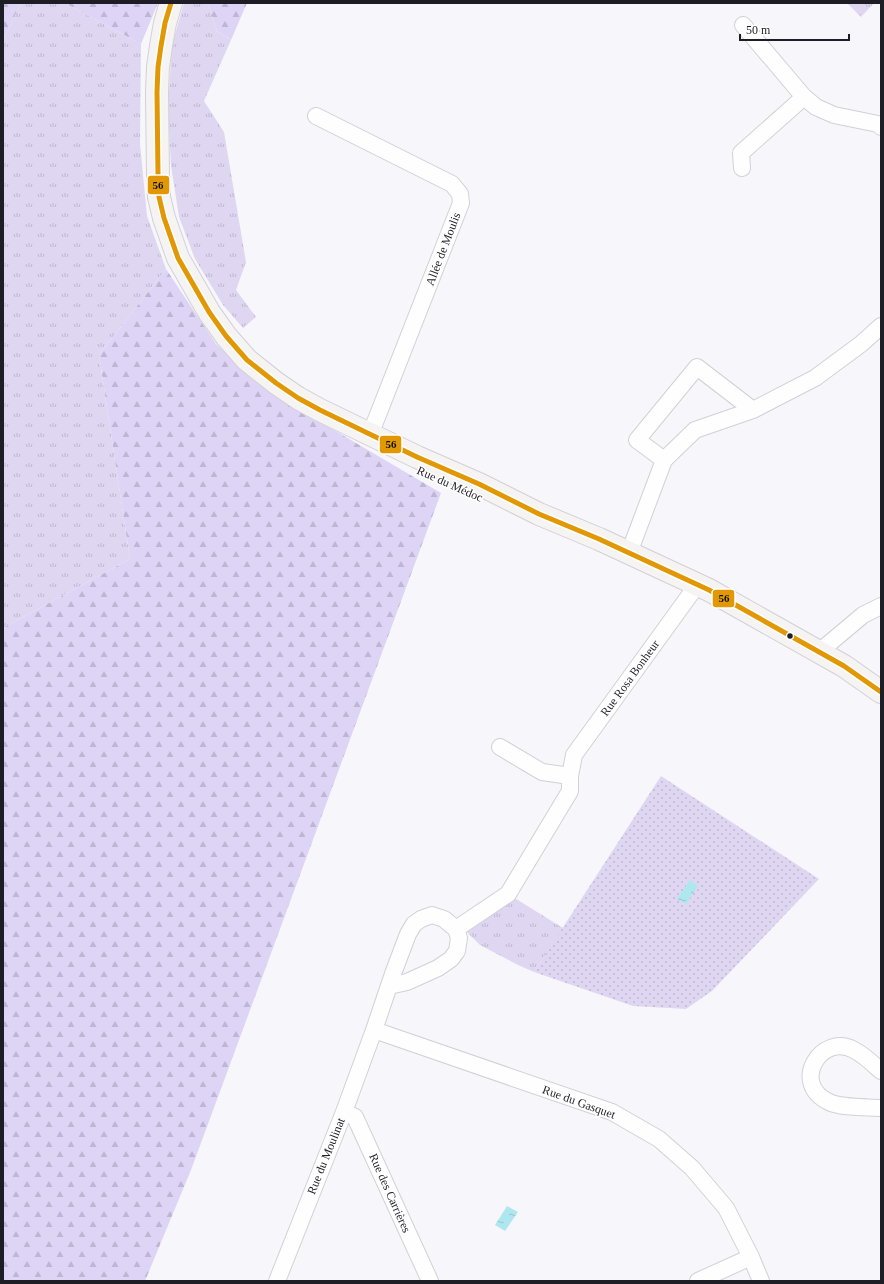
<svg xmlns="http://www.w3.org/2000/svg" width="884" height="1284" viewBox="0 0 884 1284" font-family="Georgia,serif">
<defs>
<pattern id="grass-tufts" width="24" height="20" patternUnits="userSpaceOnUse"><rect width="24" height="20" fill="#dfd7f2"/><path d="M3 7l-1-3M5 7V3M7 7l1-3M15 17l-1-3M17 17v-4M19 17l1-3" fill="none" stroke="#bfb8cf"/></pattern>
<pattern id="forest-firs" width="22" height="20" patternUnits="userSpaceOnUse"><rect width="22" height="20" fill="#ded5f6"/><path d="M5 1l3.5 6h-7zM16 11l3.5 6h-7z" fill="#beb6d3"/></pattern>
<pattern id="garden-dots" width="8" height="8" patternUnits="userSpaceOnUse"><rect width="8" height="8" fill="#dfd7f2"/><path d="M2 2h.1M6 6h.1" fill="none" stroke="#bfb8cf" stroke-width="1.8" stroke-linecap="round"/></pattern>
<pattern id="water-ripples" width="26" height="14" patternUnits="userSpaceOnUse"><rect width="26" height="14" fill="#aee7ef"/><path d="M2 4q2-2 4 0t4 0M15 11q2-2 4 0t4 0" fill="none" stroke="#95c6cd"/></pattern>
</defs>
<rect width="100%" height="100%" fill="#f7f6fb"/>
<path fill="url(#grass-tufts)" d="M21,3H65L141,44L140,144L147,216L166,269L99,355L130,559L3,628V40Z
M184,3H208L217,31L231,40L204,101L224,132L246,262L236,290L256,317L243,328L223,305L195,259L179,217L171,166L168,108L172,45Z
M847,3H874L861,17Z
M513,897L563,928L534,972L518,965L480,945L466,931Z"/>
<path fill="url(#forest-firs)" d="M3,3H21L3,40Z
M65,3H158L141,44Z
M208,3H247L231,40L217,31Z
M166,269L216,344L266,390L441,493L191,1170L145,1281H3V628L130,559L99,355Z"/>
<path fill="url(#garden-dots)" d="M661,776L819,879L712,991L686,1009L633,1006L534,972Z"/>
<path fill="url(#water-ripples)" d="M690,880L698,886L686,904L677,899Z
M507,1206L518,1212L505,1231L495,1225Z"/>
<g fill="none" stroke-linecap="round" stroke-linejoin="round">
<g stroke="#d2d0d6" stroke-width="18">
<path id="street" d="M743,25L804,97L816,107L834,115L878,124L881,127
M316,116L452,184L460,194L461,203L370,435
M742,168L741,153L804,97
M664,460L637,440L697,367L753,410
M629,553L664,460L695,430L753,410L815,378L861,344L881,326
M819,652L863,615L881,606
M500,747L542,772L570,776
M456,929L508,894L570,791V776L574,755L692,592L698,586
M374,1030L612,1112L659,1139L692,1168L726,1208L751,1257L761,1281
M881,1071C873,1064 864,1055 854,1050C822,1032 789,1083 829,1102C841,1108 867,1107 881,1108
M344,1112L355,1117L430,1281
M277,1281L344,1112L374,1030L394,971L408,934L414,924L421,919L432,915L444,919L456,929L459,938L457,951L451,959L438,968L407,982L389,986
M698,1281L751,1257"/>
</g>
<g stroke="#d2d0d6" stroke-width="24">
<path id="secondary" d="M171,3L165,23L161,46L158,67L157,92L158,175L159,197L164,218L178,258L209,312L226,336L247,360L276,383L298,398L320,410L417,457L479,484L539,514L599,539L709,590L844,666L881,692"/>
</g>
<use href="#street" stroke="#fefefe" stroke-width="16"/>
<use href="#secondary" stroke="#f6f4f2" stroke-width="22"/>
<g stroke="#fff" stroke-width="8">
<path id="bus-1" d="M171,3L165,23L161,46L158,67L157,92L158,175L159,197L164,218L178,258L209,312L226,336L247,360L276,383L298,398L320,410L417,457L479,484L539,514L599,539L709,590L844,666L881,692"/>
</g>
<use href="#bus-1" stroke="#e19804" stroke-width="5"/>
</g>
<circle fill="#1e1c24" stroke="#fff" stroke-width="1.5" cx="790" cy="636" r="3.5"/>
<g text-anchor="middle" stroke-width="3" stroke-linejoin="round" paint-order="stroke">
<g font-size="12" fill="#1e1c24" stroke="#fff">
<text transform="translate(443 249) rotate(-69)" y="4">Allée de Moulis</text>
<text transform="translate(450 484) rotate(24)" y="4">Rue du Médoc</text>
<text transform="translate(630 678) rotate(-54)" y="4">Rue Rosa Bonheur</text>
<text transform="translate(579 1102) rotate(20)" y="4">Rue du Gasquet</text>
<text transform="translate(326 1156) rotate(-68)" y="4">Rue du Moulinat</text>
<text transform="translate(390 1193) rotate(66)" y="4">Rue des Carrières</text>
</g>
</g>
<g stroke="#fff" stroke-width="1.5">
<rect x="147" y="175" width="23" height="20" rx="4" fill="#e19804"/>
<rect x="379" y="435" width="23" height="19" rx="4" fill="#e19804"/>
<rect x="712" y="589" width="23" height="19" rx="4" fill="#e19804"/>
</g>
<g font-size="11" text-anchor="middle" font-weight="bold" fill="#111">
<text x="158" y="189">56</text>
<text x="391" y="448">56</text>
<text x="724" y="602">56</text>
</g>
<rect width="884" height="1284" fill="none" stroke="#1e1c24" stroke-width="8"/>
<path d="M740 34v6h109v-6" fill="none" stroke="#1e1c24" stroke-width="2"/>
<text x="746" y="34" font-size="12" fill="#1e1c24" stroke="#ffffff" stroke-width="3" paint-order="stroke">50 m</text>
</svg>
